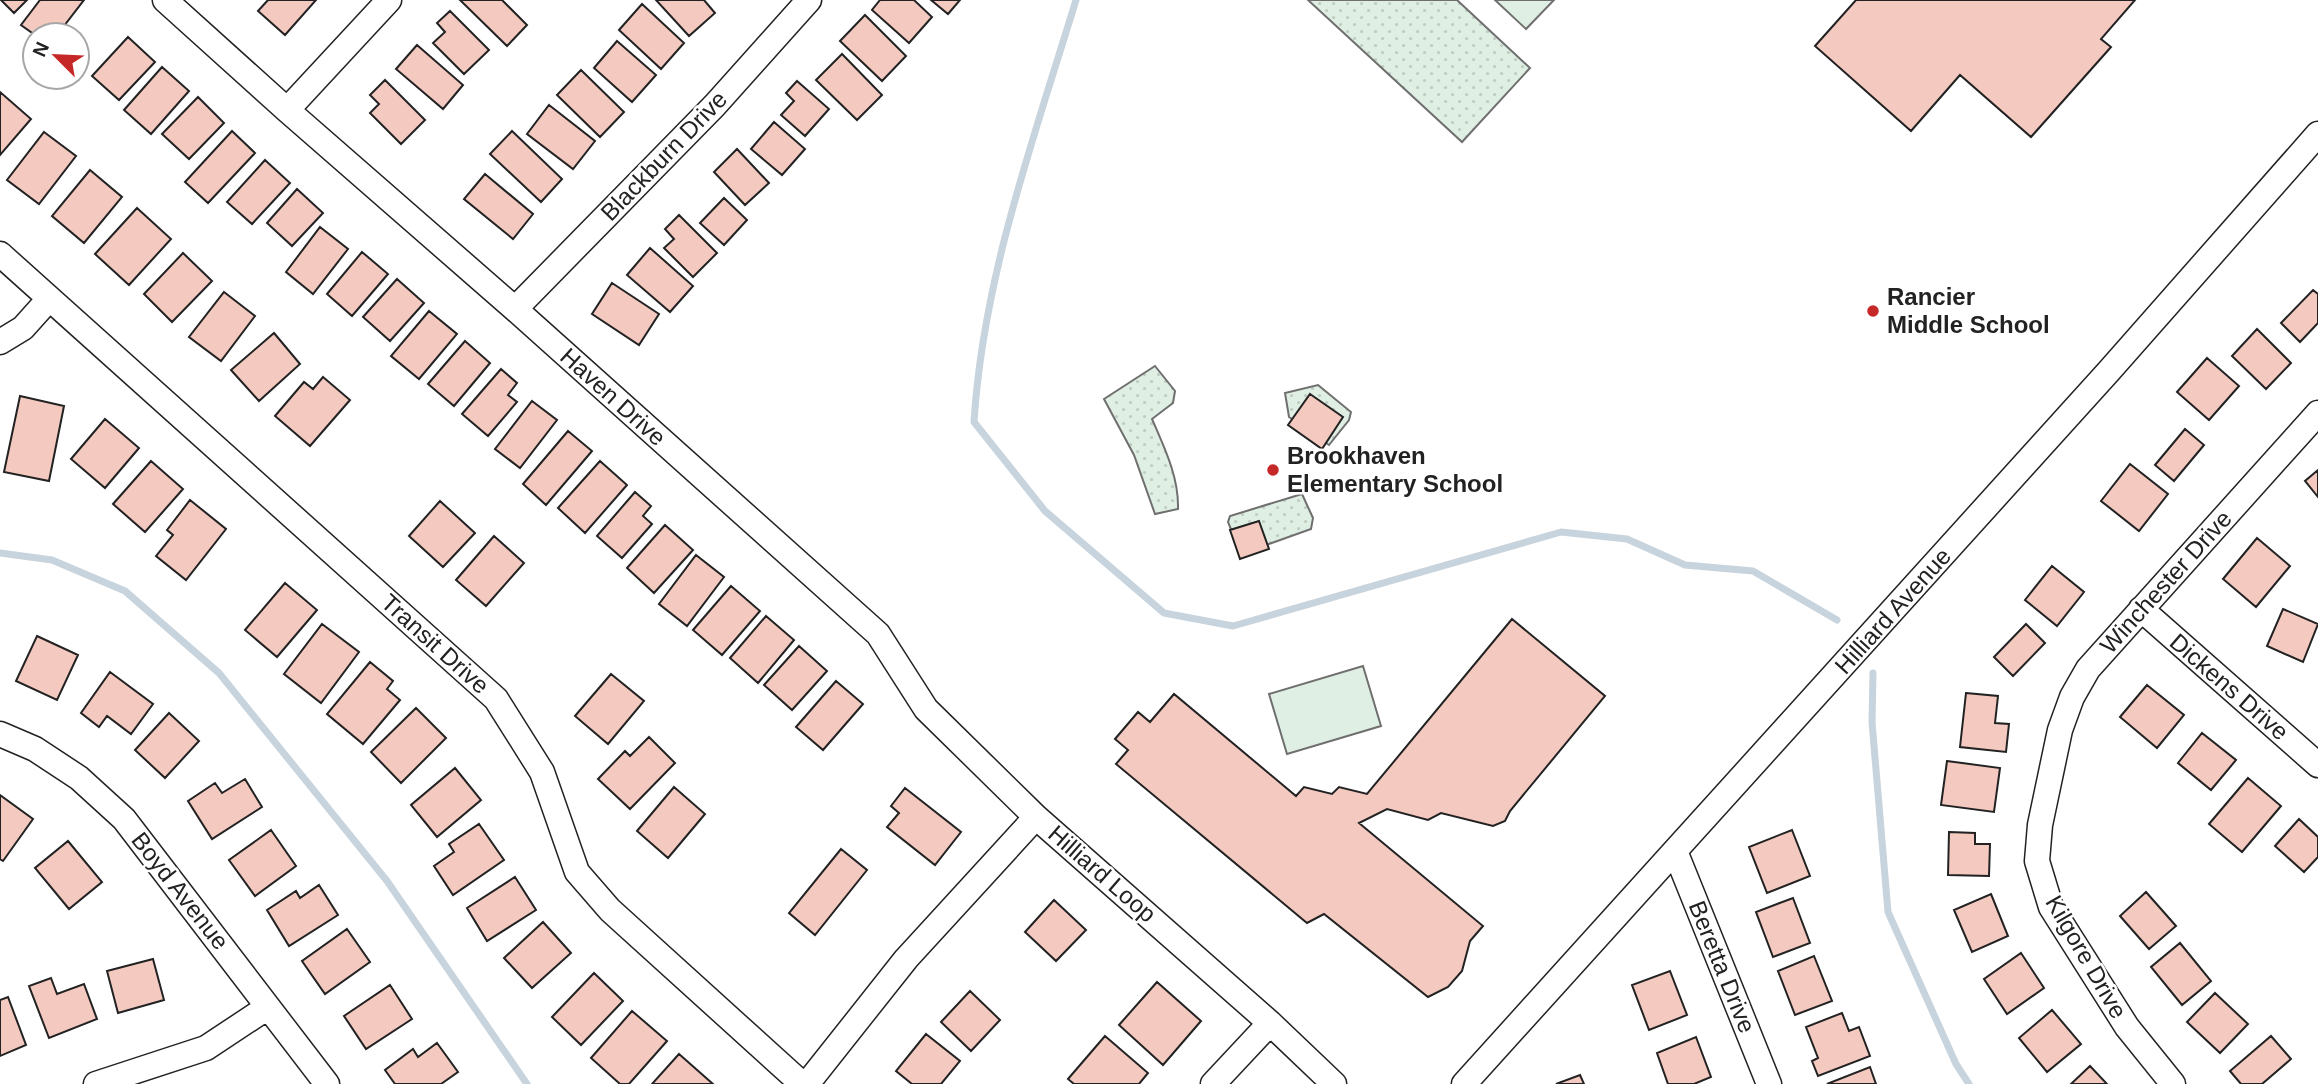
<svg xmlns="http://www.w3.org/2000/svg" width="2318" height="1084" viewBox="0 0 2318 1084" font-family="Arial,sans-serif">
<defs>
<pattern id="park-dots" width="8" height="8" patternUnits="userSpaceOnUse" patternTransform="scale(1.75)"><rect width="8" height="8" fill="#e0efe3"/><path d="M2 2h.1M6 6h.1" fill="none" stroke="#c0cdc2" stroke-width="1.8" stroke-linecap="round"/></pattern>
</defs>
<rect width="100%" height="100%" fill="#fff"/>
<path fill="#e0efe3" stroke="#6f6f6f" stroke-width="2" d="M1495,0H1554L1526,29Z
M1363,666L1381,726L1287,754L1269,694Z"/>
<path fill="url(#park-dots)" stroke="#6f6f6f" stroke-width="2" d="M1308,0H1457L1530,68L1462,142Z
M1155,366L1175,391L1173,403L1152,419C1164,447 1179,477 1178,509L1155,514L1134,455L1104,399Z
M1318,385L1351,412L1349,420L1329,445L1289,417L1285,393Z
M1302,494L1313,518L1311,529L1241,554L1228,522L1230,516Z"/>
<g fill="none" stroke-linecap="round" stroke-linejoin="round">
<path stroke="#c7d3dd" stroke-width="7" d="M1076,0C1034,138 983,277 974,422L1045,511L1164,613L1233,626L1561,532L1627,539L1685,565L1753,571L1837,620
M0,553L52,560L125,591L219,673L387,881L527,1084
M1873,673L1872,722L1888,912L1956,1064L1969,1084"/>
</g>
<path fill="#f3c9c0" stroke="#222" stroke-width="2" d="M1,0H27L14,13Z
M40,0H84L57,35H35L21,25Z
M268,0H316L285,35L258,11Z
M460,0H502L527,25L507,46Z
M656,0H704L715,13L689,36Z
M880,0H914L932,17L909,43L872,10Z
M931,0H960L948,14Z
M1856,0H2135L2101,39L2111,47L2031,137L1960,75L1911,131L1815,46Z
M642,4L684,43L661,69L619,30Z
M450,11L489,50L464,74L433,43L445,32L437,23Z
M865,15L906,56L882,81L840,41Z
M128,37L155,62L119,100L92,76Z
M617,41L656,75L632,102L594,68Z
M417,45L463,85L443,109L396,69Z
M842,54L882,95L857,120L816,80Z
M162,67L189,91L151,134L124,110Z
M581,70L624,112L600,137L557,95Z
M385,80L425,120L401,144L370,113L379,104L370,95Z
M797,81L829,109L805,136L781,115L794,101L786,93Z
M0,92L31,119L0,155Z
M198,97L224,123L189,159L162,134Z
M549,105L595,141L573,169L527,134Z
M774,122L805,149L782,175L751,149Z
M232,131L255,153L208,203L185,182Z
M512,131L562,179L541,202L490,154Z
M44,132L76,156L39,204L7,180Z
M737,149L769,183L745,205L714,172Z
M265,160L290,183L252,224L227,202Z
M90,170L122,197L84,243L52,216Z
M485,174L533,214L513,239L464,199Z
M297,189L323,213L292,246L267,223Z
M724,198L747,220L724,245L700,223Z
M137,208L171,239L129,285L95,254Z
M679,215L717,253L693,277L664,248L674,239L665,229Z
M320,227L348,249L313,294L286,272Z
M650,248L693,286L670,312L627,275Z
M362,252L388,274L352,316L327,294Z
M183,253L212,281L172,322L144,294Z
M397,279L424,303L390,341L363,317Z
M612,283L659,314L639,345L592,314Z
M2313,290L2318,294V323L2300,342L2281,323Z
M224,292L255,316L221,361L189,337Z
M429,311L457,334L419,379L391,356Z
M2257,329L2291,363L2266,389L2232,356Z
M274,333L300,364L259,401L231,370Z
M465,341L490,363L454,406L428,384Z
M2207,358L2239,386L2209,420L2177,392Z
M501,369L517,383L508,395L517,402L488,436L462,414Z
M323,377L350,400L310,446L275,416L304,382L313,389Z
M1310,394L1343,417L1322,449L1288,425Z
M20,396L64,406L49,481L4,472Z
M532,401L557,420L520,468L495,449Z
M105,419L139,448L105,488L71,459Z
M2185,429L2204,445L2174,481L2155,465Z
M568,431L592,451L546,505L523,484Z
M151,461L183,489L145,532L113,504Z
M600,461L627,485L585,533L558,508Z
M2130,464L2168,494L2139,531L2101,501Z
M2318,470V497L2305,481Z
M635,492L651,506L643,516L652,524L622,558L597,536Z
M190,500L226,529L186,580L156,556L173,535L167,530Z
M440,501L475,533L443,567L409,536Z
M1259,521L1269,549L1240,559L1230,530Z
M665,525L693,550L654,593L627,568Z
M494,536L524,563L486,606L456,580Z
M2257,538L2290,566L2256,607L2223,579Z
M696,555L724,577L687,626L659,604Z
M2052,566L2084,592L2057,626L2025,600Z
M285,583L317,610L277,657L245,630Z
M731,586L760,611L722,655L693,630Z
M2283,609L2318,624L2303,662L2267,646Z
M766,616L794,640L758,683L730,658Z
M1512,619L1605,696L1510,811L1505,821L1493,826L1441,813L1428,820L1387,809L1359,823L1483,926L1470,941L1462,971L1448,987L1428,997L1324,914L1307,923L1116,764L1128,750L1115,739L1138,712L1150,722L1174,694L1296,796L1304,787L1332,794L1339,787L1367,794Z
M322,624L359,652L321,703L284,674Z
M2026,624L2045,643L2013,676L1994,657Z
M37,636L78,655L57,700L16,681Z
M799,646L827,671L792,710L764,685Z
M370,662L393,681L387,689L400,700L363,744L327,714Z
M110,672L153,704L131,734L107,716L99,727L81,713Z
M611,674L644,701L608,744L575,716Z
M836,681L863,704L823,750L796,727Z
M2147,685L2184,715L2157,748L2120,717Z
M1966,693L1998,696L1995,723L2009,724L2006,752L1960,747Z
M416,708L446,738L401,783L371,752Z
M169,713L199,741L165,778L135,750Z
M2202,733L2236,760L2211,790L2178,763Z
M649,737L675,763L630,809L598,779L625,751L630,756Z
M1947,761L2000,768L1994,812L1941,805Z
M455,768L481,800L437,837L411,805Z
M2248,778L2281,806L2242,852L2209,824Z
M245,779L262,807L212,839L188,801L215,783L222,793Z
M674,787L705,814L668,858L637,831Z
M905,788L961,832L935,865L887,827L899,813L891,806Z
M0,795L33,819L3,861L0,859Z
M2299,819L2318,837V857L2304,872L2275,846Z
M479,824L504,860L453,895L434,866L454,852L449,844Z
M271,830L296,866L255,896L229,860Z
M1792,830L1810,876L1767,893L1749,847Z
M1949,832L1975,833V844H1990L1989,876L1948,875Z
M68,841L102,882L69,909L35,868Z
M841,849L867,870L815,935L789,913Z
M515,877L536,910L487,941L467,908Z
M319,885L338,915L289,946L267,910L296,891L300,898Z
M2146,892L2176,926L2149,949L2120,916Z
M1991,894L2008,936L1972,952L1954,910Z
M1793,898L1810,943L1773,957L1756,912Z
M1054,900L1086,930L1056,961L1025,932Z
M543,922L571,953L532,988L504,958Z
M347,929L370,962L325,994L302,961Z
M2180,943L2211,981L2182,1005L2151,967Z
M2021,953L2044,988L2007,1014L1984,979Z
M1814,956L1832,1001L1795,1015L1778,971Z
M153,959L164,1000L118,1013L107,971Z
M1670,971L1687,1015L1649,1030L1632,985Z
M594,973L623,1001L581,1045L552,1017Z
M51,978L57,994L84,984L97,1019L49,1038L29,986Z
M1157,982L1201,1021L1163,1065L1119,1025Z
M390,985L412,1019L366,1049L344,1016Z
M970,991L1000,1020L971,1051L941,1022Z
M2215,993L2248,1024L2220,1053L2187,1022Z
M8,997L26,1045L0,1056V1000Z
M2052,1010L2081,1044L2047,1072L2019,1038Z
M632,1011L667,1041L629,1084H620L591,1058Z
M1842,1013L1849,1031L1859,1027L1870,1056L1818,1076L1812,1061L1818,1058L1806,1027Z
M926,1034L960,1061L941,1084H912L896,1071Z
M1105,1036L1148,1073L1139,1084H1074L1068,1079Z
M2271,1036L2291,1059L2262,1084H2241L2230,1071Z
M1696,1037L1711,1077L1694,1084H1668L1657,1053Z
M437,1043L458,1072L441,1084H395L385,1070L413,1049L418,1057Z
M679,1054L713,1084H652Z
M2090,1066L2107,1084H2071Z
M1870,1067L1876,1084H1827Z
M1580,1075L1584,1084H1556Z"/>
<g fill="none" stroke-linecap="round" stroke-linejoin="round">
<g stroke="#222" stroke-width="27">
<path id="minor" d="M165,0L287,110L515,309L878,634L926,709L1036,817L1270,1023L1334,1084
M287,110L389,0
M0,254L496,699L542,772L577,872L610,910L802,1084
M515,309L715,105L809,0
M0,342L23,328L49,299
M2141,609L2318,765
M0,734L35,749L79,778L124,819L327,1084
M1675,851L1769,1084
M96,1084L206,1048L268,1007
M807,1084L906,959L1036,817
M1213,1084L1270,1023
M1464,1084L2109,371L2318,134
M2173,1084L2127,1027L2051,907L2037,861L2040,825L2060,730L2072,697L2088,669L2318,413"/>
</g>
<use href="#minor" stroke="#fff" stroke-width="24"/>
</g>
<g fill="#c62828" stroke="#fff" stroke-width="2.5">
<circle cx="1873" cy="311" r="7"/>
<circle cx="1273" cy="470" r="7"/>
</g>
<g text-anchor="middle" stroke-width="5" stroke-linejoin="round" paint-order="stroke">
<g font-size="24" fill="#222" stroke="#fff">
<text transform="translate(664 156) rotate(-46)" y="8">Blackburn Drive</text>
<text transform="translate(613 397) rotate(42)" y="8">Haven Drive</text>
<text transform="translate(2166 582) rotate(-48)" y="8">Winchester Drive</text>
<text transform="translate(1893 611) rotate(-48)" y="8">Hilliard Avenue</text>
<text transform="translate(435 644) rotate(42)" y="8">Transit Drive</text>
<text transform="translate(2229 687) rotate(41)" y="8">Dickens Drive</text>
<text transform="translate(1102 874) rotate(41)" y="8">Hilliard Loop</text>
<text transform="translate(180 891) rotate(52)" y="8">Boyd Avenue</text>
<text transform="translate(2086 957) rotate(60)" y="8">Kilgore Drive</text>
<text transform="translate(1722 967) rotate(68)" y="8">Beretta Drive</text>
</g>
<g font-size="24" font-weight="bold" fill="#222" stroke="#fff" text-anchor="start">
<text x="1887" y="305">Rancier<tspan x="1887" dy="28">Middle School</tspan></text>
<text x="1287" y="464">Brookhaven<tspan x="1287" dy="28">Elementary School</tspan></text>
</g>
</g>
<g transform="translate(56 56) rotate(294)"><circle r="33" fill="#ffffff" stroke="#a7a7a7" stroke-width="2"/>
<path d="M0-5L12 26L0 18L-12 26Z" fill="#c62828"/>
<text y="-10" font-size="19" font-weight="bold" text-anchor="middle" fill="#222222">N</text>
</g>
</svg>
